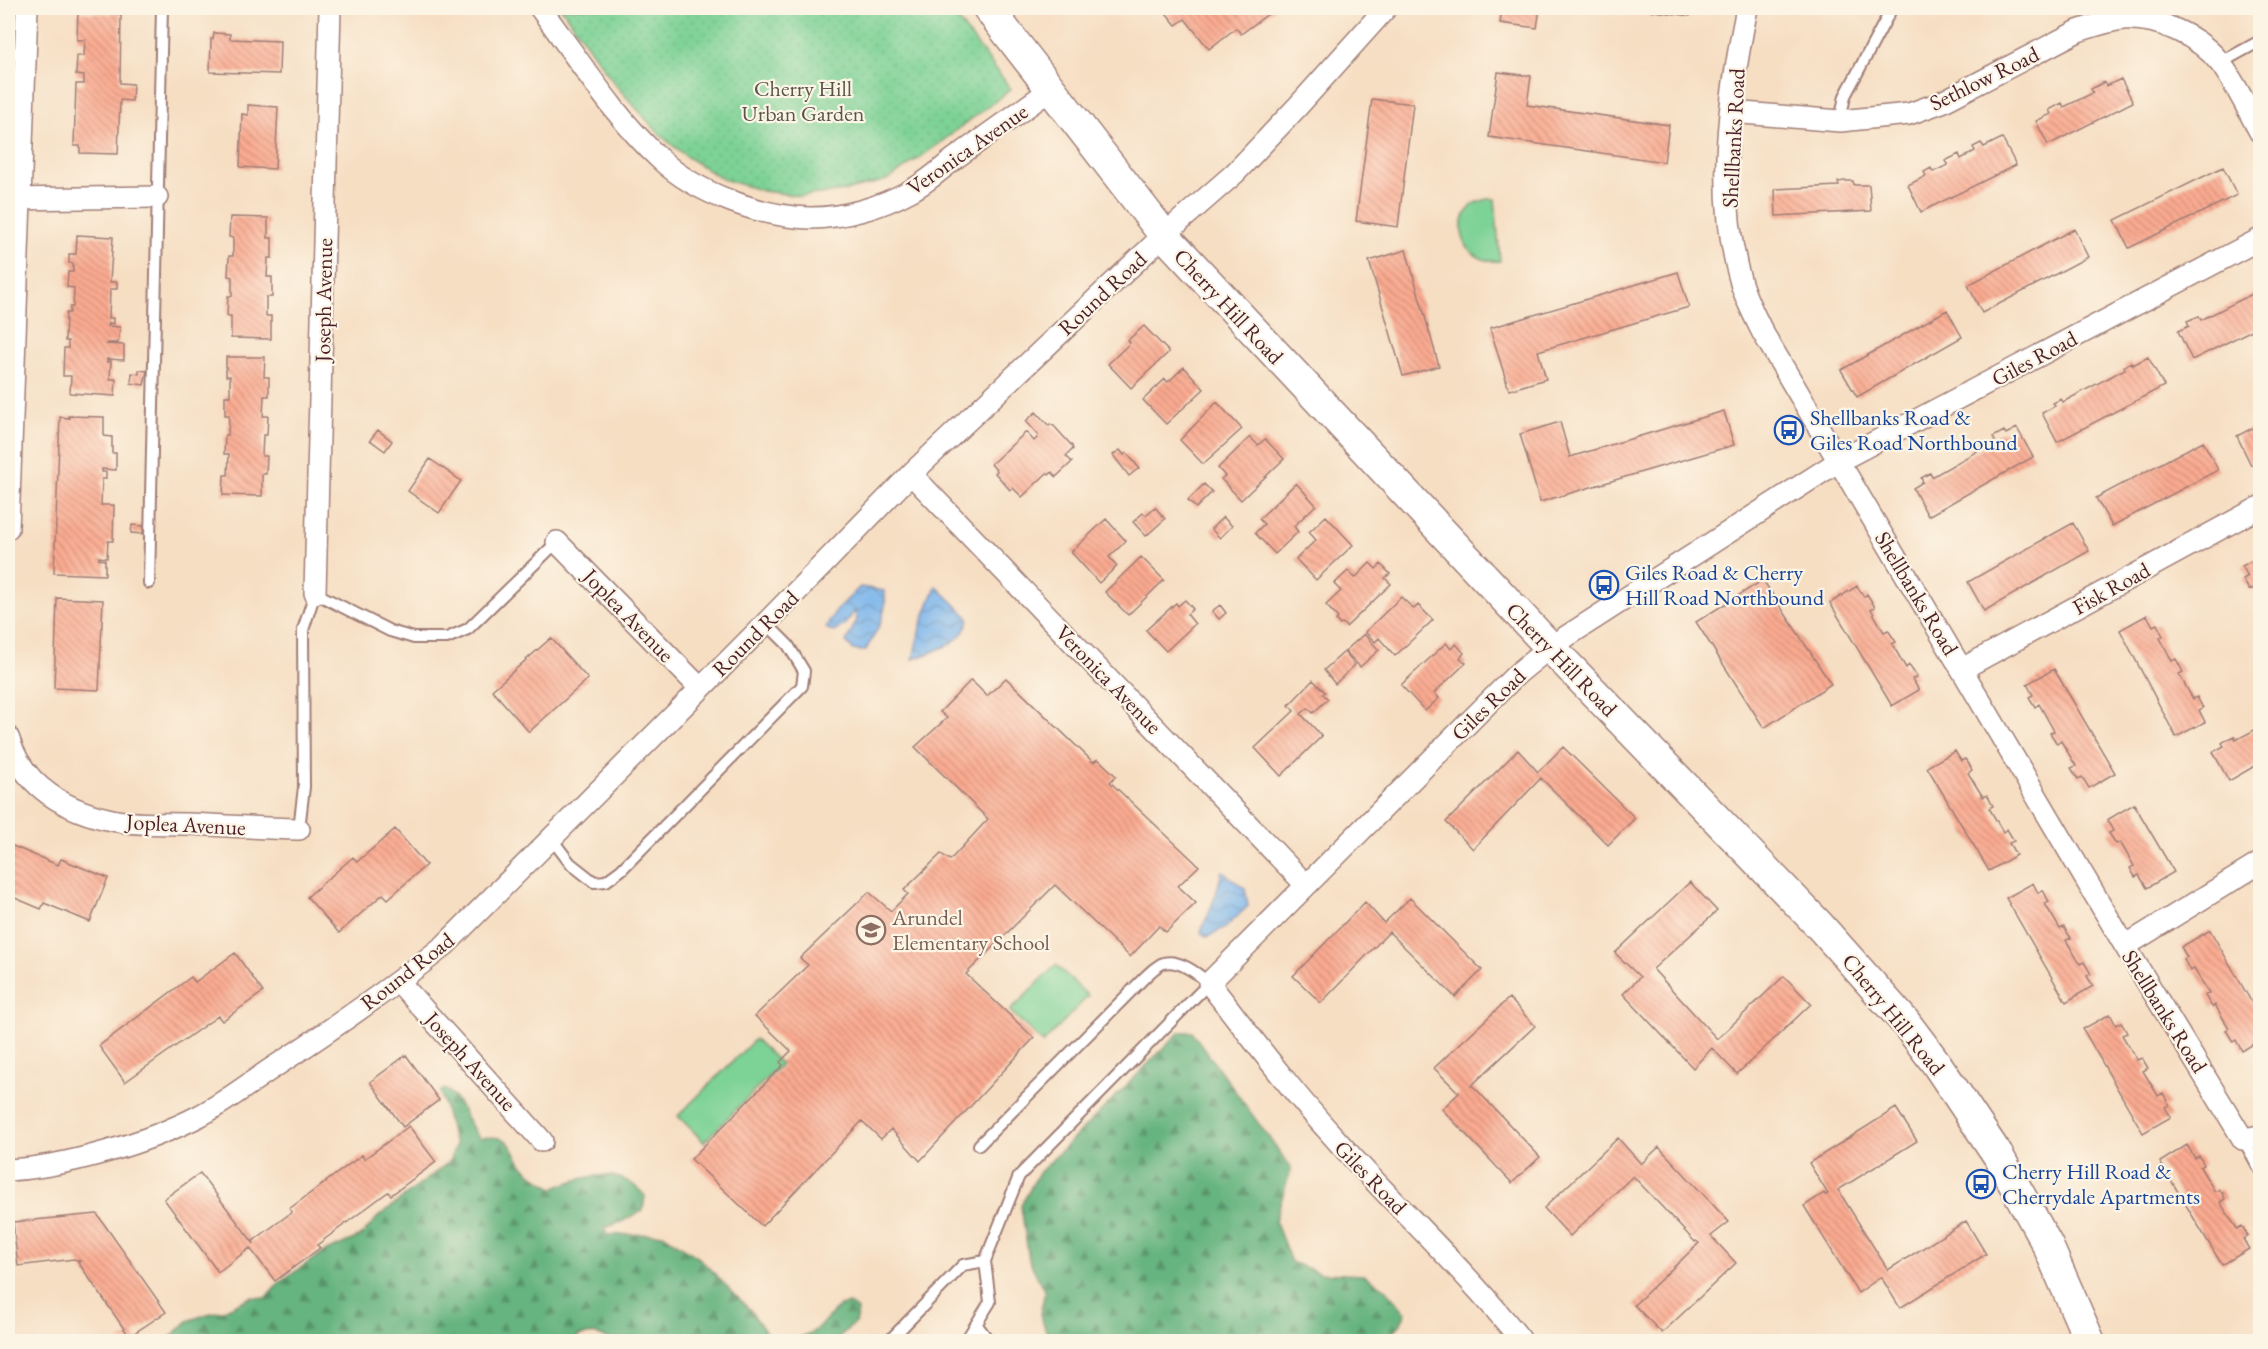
<svg xmlns="http://www.w3.org/2000/svg" width="2268" height="1349" viewBox="0 0 2268 1349" font-family="'EB Garamond',serif">
<defs>
<pattern id="forest-firs" width="22" height="20" patternUnits="userSpaceOnUse" patternTransform="scale(1.5)"><rect width="22" height="20" fill="#66b47f"/><path d="M5 1l3.5 6h-7zM16 11l3.5 6h-7z" fill="#569268"/></pattern>
<pattern id="garden-dots" width="8" height="8" patternUnits="userSpaceOnUse" patternTransform="scale(1.5)"><rect width="8" height="8" fill="#7dd296"/><path d="M2 2h.1M6 6h.1" fill="none" stroke="#6eb481" stroke-width="1.8" stroke-linecap="round"/></pattern>
<pattern id="water-waves" width="16" height="10" patternUnits="userSpaceOnUse" patternTransform="scale(1.5)"><rect width="16" height="10" fill="#7cb5ec"/><path d="M0 5q4-4 8 0t8 0" fill="none" stroke="#6893bf"/></pattern>
<pattern id="building-back-hatch" width="6" height="6" patternUnits="userSpaceOnUse" patternTransform="scale(1.5)"><rect width="6" height="6" fill="#fbab91"/><path d="M-1 5l2 2M0 0l6 6M5-1l2 2" fill="none" stroke="#cd8b77"/></pattern>
</defs>
<rect width="100%" height="100%" fill="#fcf5e5"/>
<filter id="ink" filterUnits="userSpaceOnUse"><feTurbulence type="fractalNoise" baseFrequency=".0167" numOctaves="2"/><feDisplacementMap in="SourceGraphic" scale="12" xChannelSelector="R" yChannelSelector="G"/><feConvolveMatrix kernelMatrix="1 2 1 2 8 2 1 2 1" color-interpolation-filters="sRGB"/></filter>
<filter id="wash" filterUnits="userSpaceOnUse"><feTurbulence type="fractalNoise" baseFrequency=".008" numOctaves="4" result="noise"/><feDisplacementMap in="SourceGraphic" scale="24" xChannelSelector="R" yChannelSelector="G"/><feGaussianBlur stdDeviation="1.35" result="paint"/><feColorMatrix in="noise" values="0 0 0 0 0 0 0 0 0 0 0 0 0 0 0 0 0 1.4 0 .05"/><feComposite in="paint" operator="in"/></filter>
<g filter="url(#wash)">
<rect width="100%" height="100%" fill="#f6dec3"/>
<path fill="url(#forest-firs)" stroke="#586a55" stroke-width="1.5" d="M1180,1032H1192L1291,1168L1275,1221L1291,1262L1320,1273L1364,1275L1385,1288L1406,1313L1400,1325L1384,1341L1053,1342L1047,1334L1040,1314L1045,1292L1029,1260L1021,1206L1038,1174Z
M444,1089C459,1094 467,1125 480,1138C516,1133 508,1149 526,1169C534,1177 543,1182 553,1188C587,1176 619,1164 645,1196L643,1210L621,1222L604,1228L607,1235L663,1234L699,1258L750,1310L772,1341L615,1342L596,1334L578,1336L577,1342L166,1341L188,1321L208,1314L222,1311L251,1297L266,1298L279,1283L322,1253L361,1236L378,1217L449,1162L456,1144C447,1127 447,1109 440,1092Z
M849,1304L858,1310L855,1323L834,1341H791L813,1332L840,1306Z"/>
<path fill="#7dd296" stroke="#647860" stroke-width="1.5" d="M1487,199H1495L1500,261C1465,264 1449,225 1474,204C1477,202 1483,201 1487,199Z
M1056,965L1088,996L1043,1043L1010,1011Z
M755,1039L781,1064L704,1142L678,1116Z"/>
<path fill="url(#garden-dots)" stroke="#647860" stroke-width="1.5" d="M561,8H949L1011,89L925,154L887,180L845,191L801,196L763,191L723,179L687,157L660,135L614,83Z"/>
<path fill="url(#water-waves)" stroke="#636a8c" stroke-width="1.5" d="M936,586L969,618C965,644 934,651 913,659L920,628Z
M860,587L884,591C889,612 876,633 865,651L853,650L846,642L857,620L855,611L844,625L834,632L826,628L835,612Z
M1222,871L1245,889L1248,906L1226,927L1207,937L1201,932L1216,895Z"/>
<g id="blocks">
<path fill="url(#building-back-hatch)" d="M1162,8H1276L1241,34L1236,28L1209,49L1185,19L1176,25Z
M1502,8H1540L1537,28L1500,23Z
M1632,8H1691L1690,16Z
M78,12L121,14L120,83L133,84L132,101L120,100L118,154L80,153V146H74L76,84H84V76L76,75L77,56H84L85,40H77Z
M214,33L230,34V39L280,41L279,74L210,72L211,39H213Z
M1498,72L1531,76L1527,105L1669,125L1664,162L1489,137Z
M2121,79L2133,102L2048,145L2036,121L2051,114L2049,110L2062,103L2064,107L2093,93L2091,89L2104,82L2106,86Z
M1372,99L1413,104L1398,227L1356,221Z
M248,105L278,107L275,169L240,167L242,114L248,115Z
M2002,138L2016,165L1921,212L1908,185L1926,176L1924,172L1931,168L1933,172L1948,165L1945,161L1959,154L1961,159L1975,151L1973,147L1981,143L1984,147Z
M2223,167L2237,195L2129,248L2115,220Z
M1845,181H1853L1854,185H1869L1871,211L1776,216L1775,189L1839,186L1838,182Z
M230,217L268,218V238H272V258H268L267,277H272V297H266V316H271V339L231,338V316H227L228,296H232V277L228,276L229,256H233V238L229,237Z
M2074,229L2088,257L1982,313L1968,285Z
M77,235L113,237L110,282H117V289H110L109,318H113V324L109,323L108,326L120,327L118,343H108L107,344L124,345V360L107,359V362L111,361L110,379H116L115,396L70,393L71,376H63L64,348H68V341H65L66,313H70V307H73L74,288L67,287L68,272H73V264L69,263V254H76Z
M1406,250L1439,366L1403,376L1369,261Z
M1678,272L1689,307L1538,351L1546,379L1509,390L1490,328Z
M2260,290V326L2192,360L2178,331L2189,326L2187,321L2199,316L2201,320Z
M1947,310L1962,337L1857,397L1841,370Z
M1144,326L1169,352L1131,388L1108,364L1130,343L1128,340Z
M226,357H265L264,377H269V396H264L263,416H268L267,435H263L262,456H267L266,474H262V496L223,495L224,475H228L229,454H224L225,435H228L229,415H225V396H230V376H226Z
M2148,357L2164,386L2057,442L2042,413L2055,406L2053,403L2061,399L2063,402L2125,369L2124,366L2131,362L2133,365Z
M1184,367L1204,389L1166,424L1143,400L1165,379L1168,382Z
M139,370L147,371L144,385L131,383L132,373L139,374Z
M1217,402L1242,429L1203,464L1180,440Z
M1724,411L1734,445L1540,502L1520,434L1560,422L1570,457Z
M1036,412L1049,426L1050,424L1054,426L1072,446L1073,449L1066,456L1072,462L1056,477L1052,472L1049,475L1047,473L1022,497L1013,488L1010,490L995,473L997,471L991,464L1026,432L1034,441L1037,438L1038,435L1026,421Z
M68,416L104,417V436L112,437V453H116V470L102,469V472H106V479H102L101,505H114L113,541H108L107,558L99,557V559L105,560V575L54,573L60,417L69,418Z
M2260,424V460L2251,465L2237,436Z
M2017,428L2033,457L1928,516L1913,488L1923,482L1921,478L1930,473L1932,477L1995,441L1993,437L2004,431L2006,434Z
M378,430L392,441L385,451L370,440Z
M1250,437L1258,445L1265,439L1284,459L1241,500L1221,479L1225,476L1218,468Z
M2203,441L2218,470L2112,526L2096,498Z
M1120,450L1124,455L1127,453L1139,468L1129,476L1113,455Z
M430,459L461,481L439,513L408,491Z
M1296,483L1316,505L1294,526L1298,532L1275,554L1255,533L1264,524L1259,519Z
M1204,484L1212,492L1196,508L1188,500Z
M1155,507L1165,519L1146,536L1133,522L1143,513L1146,515Z
M1326,516L1353,545L1316,580L1296,559L1316,540L1309,532Z
M1223,517L1232,526L1220,538L1211,529Z
M1106,519L1126,541L1109,557L1117,566L1099,583L1071,552Z
M2073,523L2089,551L1984,611L1968,582Z
M132,525L143,526V534L131,533Z
M2260,556V600L2254,588L2249,590L2243,579L2248,576L2242,566Z
M1141,557L1164,580L1128,615L1105,592Z
M1370,563L1376,569L1381,564L1390,574L1385,578L1391,584L1346,627L1343,623L1340,625L1336,620L1338,618L1326,605L1341,591L1334,584L1348,571L1355,578Z
M1763,580L1831,684L1764,728L1696,622Z
M1857,586L1864,597L1867,594L1875,607L1871,609L1884,632L1888,630L1896,642L1892,644L1906,668L1909,665L1917,677L1912,679L1919,690L1892,706L1830,603Z
M1401,597L1414,609L1418,605L1433,620L1395,656L1379,638L1375,642L1365,632Z
M57,598L103,600L99,690L54,688Z
M1185,600L1193,609L1187,614L1195,624L1166,651L1146,630L1176,603L1178,606Z
M1220,605L1226,613L1219,619L1212,611Z
M2147,615L2153,626L2157,624L2163,636L2160,638L2172,661L2176,659L2183,672L2179,674L2193,699L2197,697L2203,708L2199,710L2205,722L2176,737L2120,630Z
M1364,634L1379,650L1360,667L1345,651Z
M551,638L588,679L529,732L492,690Z
M1446,643L1451,649L1456,644L1464,653L1460,658L1466,663L1434,693L1439,698L1425,711L1401,685Z
M1344,652L1355,665L1335,684L1324,670Z
M2054,669L2115,773L2089,788L2082,777L2078,779L2075,774L2071,768L2076,766L2061,741L2057,744L2054,739L2050,733L2054,731L2039,704L2035,707L2029,697L2033,695L2027,684Z
M1006,678L1093,762L1098,759L1116,776L1110,782L1199,866L1178,886L1196,903L1166,932L1159,926L1130,957L1055,885L966,974L1034,1038L920,1161L891,1129L881,1139L862,1121L762,1226L691,1159L783,1065L780,1062L791,1051L755,1016L808,965L800,958L869,892L891,911L908,894L904,890L941,854L950,860L988,819L915,747L947,718L940,712L971,680L987,696Z
M1313,680L1325,692L1323,694L1328,699L1313,713L1308,708L1301,714L1322,736L1281,776L1255,748L1294,711L1289,705Z
M2260,727V763L2229,781L2213,752L2224,746L2222,743L2228,739L2234,736L2236,740Z
M1563,747L1635,818L1608,845L1541,778L1473,849L1446,822L1518,750L1538,772Z
M1955,751L1961,761L1965,759L1969,764L1972,770L1968,773L1983,797L1987,795L1993,806L1989,808L2003,832L2007,829L2014,841L2009,843L2016,855L1989,871L1927,767Z
M2134,804L2174,872L2147,888L2139,875L2135,877L2130,868L2134,866L2120,842L2116,844L2109,833L2113,831L2107,820Z
M395,829L426,865L388,899L383,894L339,933L307,897L353,857L357,862Z
M8,844L58,865L61,859L108,878L90,922L44,903L41,909L8,895Z
M1690,882L1717,911L1653,969L1717,1039L1784,976L1811,1004L1737,1074L1712,1048L1693,1068L1623,994L1640,977L1615,953Z
M2033,883L2038,893L2043,890L2049,902L2045,904L2060,929L2064,927L2067,932L2071,938L2066,940L2080,964L2084,962L2091,974L2087,976L2093,986L2066,1002L2006,898Z
M1410,898L1482,970L1455,997L1389,932L1321,1003L1293,976L1365,902L1384,923Z
M2210,930L2260,1017V1040L2242,1051L2236,1040L2233,1042L2226,1030L2229,1028L2215,1005L2212,1007L2208,1001L2205,995L2209,993L2194,969L2190,971L2184,959L2187,957L2181,947Z
M235,953L263,992L222,1021L218,1016L125,1082L99,1046L191,977L195,982Z
M1509,998L1535,1026L1471,1086L1474,1087L1540,1157L1512,1183L1442,1109L1459,1093L1434,1068Z
M2110,1014L2116,1025L2121,1022L2127,1033L2122,1035L2137,1060L2142,1058L2148,1068L2143,1071L2151,1084L2158,1096L2163,1093L2169,1105L2165,1107L2171,1117L2143,1133L2083,1029Z
M406,1055L439,1100L403,1127L370,1082Z
M1896,1108L1917,1141L1838,1190L1840,1193L1888,1270L1966,1221L1986,1254L1900,1308L1881,1277L1858,1293L1804,1206L1824,1193L1825,1195L1828,1194L1809,1163Z
M409,1126L436,1162L391,1195L388,1192L317,1245L320,1248L275,1281L250,1248L218,1272L164,1199L200,1173L254,1244L253,1241L292,1212L289,1209L362,1155L364,1159Z
M1618,1138L1641,1164L1659,1147L1729,1222L1711,1236L1736,1263L1662,1333L1634,1305L1699,1243L1696,1241L1695,1242L1633,1176L1570,1236L1544,1208Z
M2187,1145L2195,1158L2199,1156L2204,1165L2200,1167L2215,1192L2219,1189L2223,1194L2225,1199L2220,1202L2237,1229L2242,1226L2248,1236L2243,1239L2249,1249L2222,1265L2160,1162Z
M97,1214L166,1312L133,1334L138,1341H116L129,1336L78,1262L80,1261L74,1259L18,1266L13,1222Z"/>
</g>
</g>
<g filter="url(#ink)">
<use href="#blocks" fill-opacity="0" stroke="#a07e77" stroke-width="1.5"/>
<g fill="none" stroke-linecap="round" stroke-linejoin="round">
<g stroke="#a07e77" stroke-width="14">
<path id="lane" d="M8,53H27
M2220,63L2260,41
M1840,121L1845,96L1892,8
M149,583L162,8
M299,829L304,787L303,630L315,593L390,631L414,638H447L468,629L557,542
M551,838L570,863L594,882L606,881L621,870L802,686L804,671L788,645L766,623
M2243,1139L2260,1170
M977,1325L989,1341
M888,1342L963,1265L985,1261
M965,1342L990,1302L985,1261L1019,1176L1209,983C1198,974 1177,957 1161,964C1156,967 1150,972 1146,976L979,1145"/>
</g>
<g stroke="#a07e77" stroke-width="24">
<path id="street" d="M540,8C578,58 614,117 661,160C696,193 762,217 810,218C844,218 881,207 910,191C926,183 940,170 954,159C986,136 1018,113 1050,90
M1747,8C1729,96 1715,195 1741,283C1746,300 1755,317 1763,333L2125,946L2243,1139L2260,1136
M1731,112L1840,121L1909,114L1942,102L2078,31C2093,26 2107,21 2123,19C2157,17 2200,36 2221,64C2236,84 2248,110 2260,132
M8,199L157,197
M911,474L1306,885
M8,528L27,8
M557,542L700,688
M315,593L330,8
M1962,669L2260,507
M8,737C23,787 67,812 117,821C141,825 166,823 190,824C227,826 263,828 299,829
M2125,946L2260,863
M399,982L542,1141
M8,1170C65,1167 147,1143 199,1116C224,1103 247,1085 271,1069C331,1030 389,990 445,945L766,623L911,474L1164,235L1235,173L1299,105L1386,8
M1520,1339C1462,1266 1393,1204 1332,1135C1288,1087 1249,1034 1209,983L1517,674L1550,647L1839,461L2260,239"/>
</g>
<g stroke="#a07e77" stroke-width="33">
<path id="secondary" d="M988,8L1164,235L1550,647L1819,925L1905,1022L1936,1063L1999,1157L2048,1246L2090,1342"/>
</g>
<use href="#lane" stroke="#fff" stroke-width="10"/>
<use href="#street" stroke="#fff" stroke-width="21"/>
<use href="#secondary" stroke="#fff" stroke-width="30"/>
</g>
</g>
<defs>
<g id="bus-ring" transform="scale(1.5)"><circle r="9.5" fill="#fcf5e5" stroke="#1a4fb4" stroke-width="1.5"/><path d="M-5-6H5V4H4V6H2V4H-2V6H-4V4H-5ZM-3.5-4V0h7V-4ZM-3.5 1.2v1.5H-2V1.2ZM2 1.2v1.5H3.5V1.2Z" fill="#1a4fb4"/></g>
<g id="school-ring" transform="scale(1.5)"><circle r="9.5" fill="#fcf5e5" stroke="#8d6e63" stroke-width="1.5"/><path d="M0-5L7-2L0 1L-7-2ZM-4 1L0 2.5L4 1V4Q0 6-4 4Z" fill="#8d6e63"/></g>
</defs>
<g fill-rule="evenodd">
<use href="#bus-ring" x="1789" y="430"/>
<use href="#bus-ring" x="1604" y="585"/>
<use href="#school-ring" x="871" y="930"/>
<use href="#bus-ring" x="1981" y="1184"/>
</g>
<g text-anchor="middle" stroke-width="4.5" stroke-linejoin="round" paint-order="stroke">
<g font-size="22" fill="#4a1f2b" stroke="#fcf5e5">
<text transform="translate(1984 78) rotate(-26)" y="8">Sethlow Road</text>
<text transform="translate(1733 138) rotate(-87)" y="8">Shellbanks Road</text>
<text transform="translate(967 149) rotate(-35)" y="8">Veronica Avenue</text>
<text transform="translate(1102 293) rotate(-43)" y="8">Round Road</text>
<text transform="translate(323 300) rotate(-89)" y="8">Joseph Avenue</text>
<text transform="translate(1229 306) rotate(47)" y="8">Cherry Hill Road</text>
<text transform="translate(2034 358) rotate(-28)" y="8">Giles Road</text>
<text transform="translate(2111 588) rotate(-29)" y="8">Fisk Road</text>
<text transform="translate(1917 593) rotate(59)" y="8">Shellbanks Road</text>
<text transform="translate(629 615) rotate(46)" y="8">Joplea Avenue</text>
<text transform="translate(755 633) rotate(-45)" y="8">Round Road</text>
<text transform="translate(1562 659) rotate(46)" y="8">Cherry Hill Road</text>
<text transform="translate(1109 679) rotate(46)" y="8">Veronica Avenue</text>
<text transform="translate(1488 704) rotate(-44)" y="8">Giles Road</text>
<text transform="translate(186 824) rotate(3)" y="8">Joplea Avenue</text>
<text transform="translate(407 971) rotate(-38)" y="8">Round Road</text>
<text transform="translate(2165 1011) rotate(58)" y="8">Shellbanks Road</text>
<text transform="translate(1894 1014) rotate(51)" y="8">Cherry Hill Road</text>
<text transform="translate(471 1061) rotate(48)" y="8">Joseph Avenue</text>
<text transform="translate(1371 1177) rotate(46)" y="8">Giles Road</text>
</g>
<g font-size="22" fill="#59554b" stroke="#fcf5e5">
<text x="803" y="96">Cherry Hill<tspan x="803" dy="25">Urban Garden</tspan></text>
</g>
<g font-size="22" fill="#164399" stroke="#fcf5e5" text-anchor="start">
<text x="1810" y="425">Shellbanks Road &amp;<tspan x="1810" dy="25">Giles Road Northbound</tspan></text>
<text x="1625" y="580">Giles Road &amp; Cherry<tspan x="1625" dy="25">Hill Road Northbound</tspan></text>
<text x="2002" y="1179">Cherry Hill Road &amp;<tspan x="2002" dy="25">Cherrydale Apartments</tspan></text>
</g>
<g font-size="22" fill="#785e54" stroke="#fcf5e5" text-anchor="start">
<text x="892" y="925">Arundel<tspan x="892" dy="25">Elementary School</tspan></text>
</g>
</g>
<rect width="2268" height="1349" fill="none" stroke="#fcf5e5" stroke-width="30"/>
</svg>
